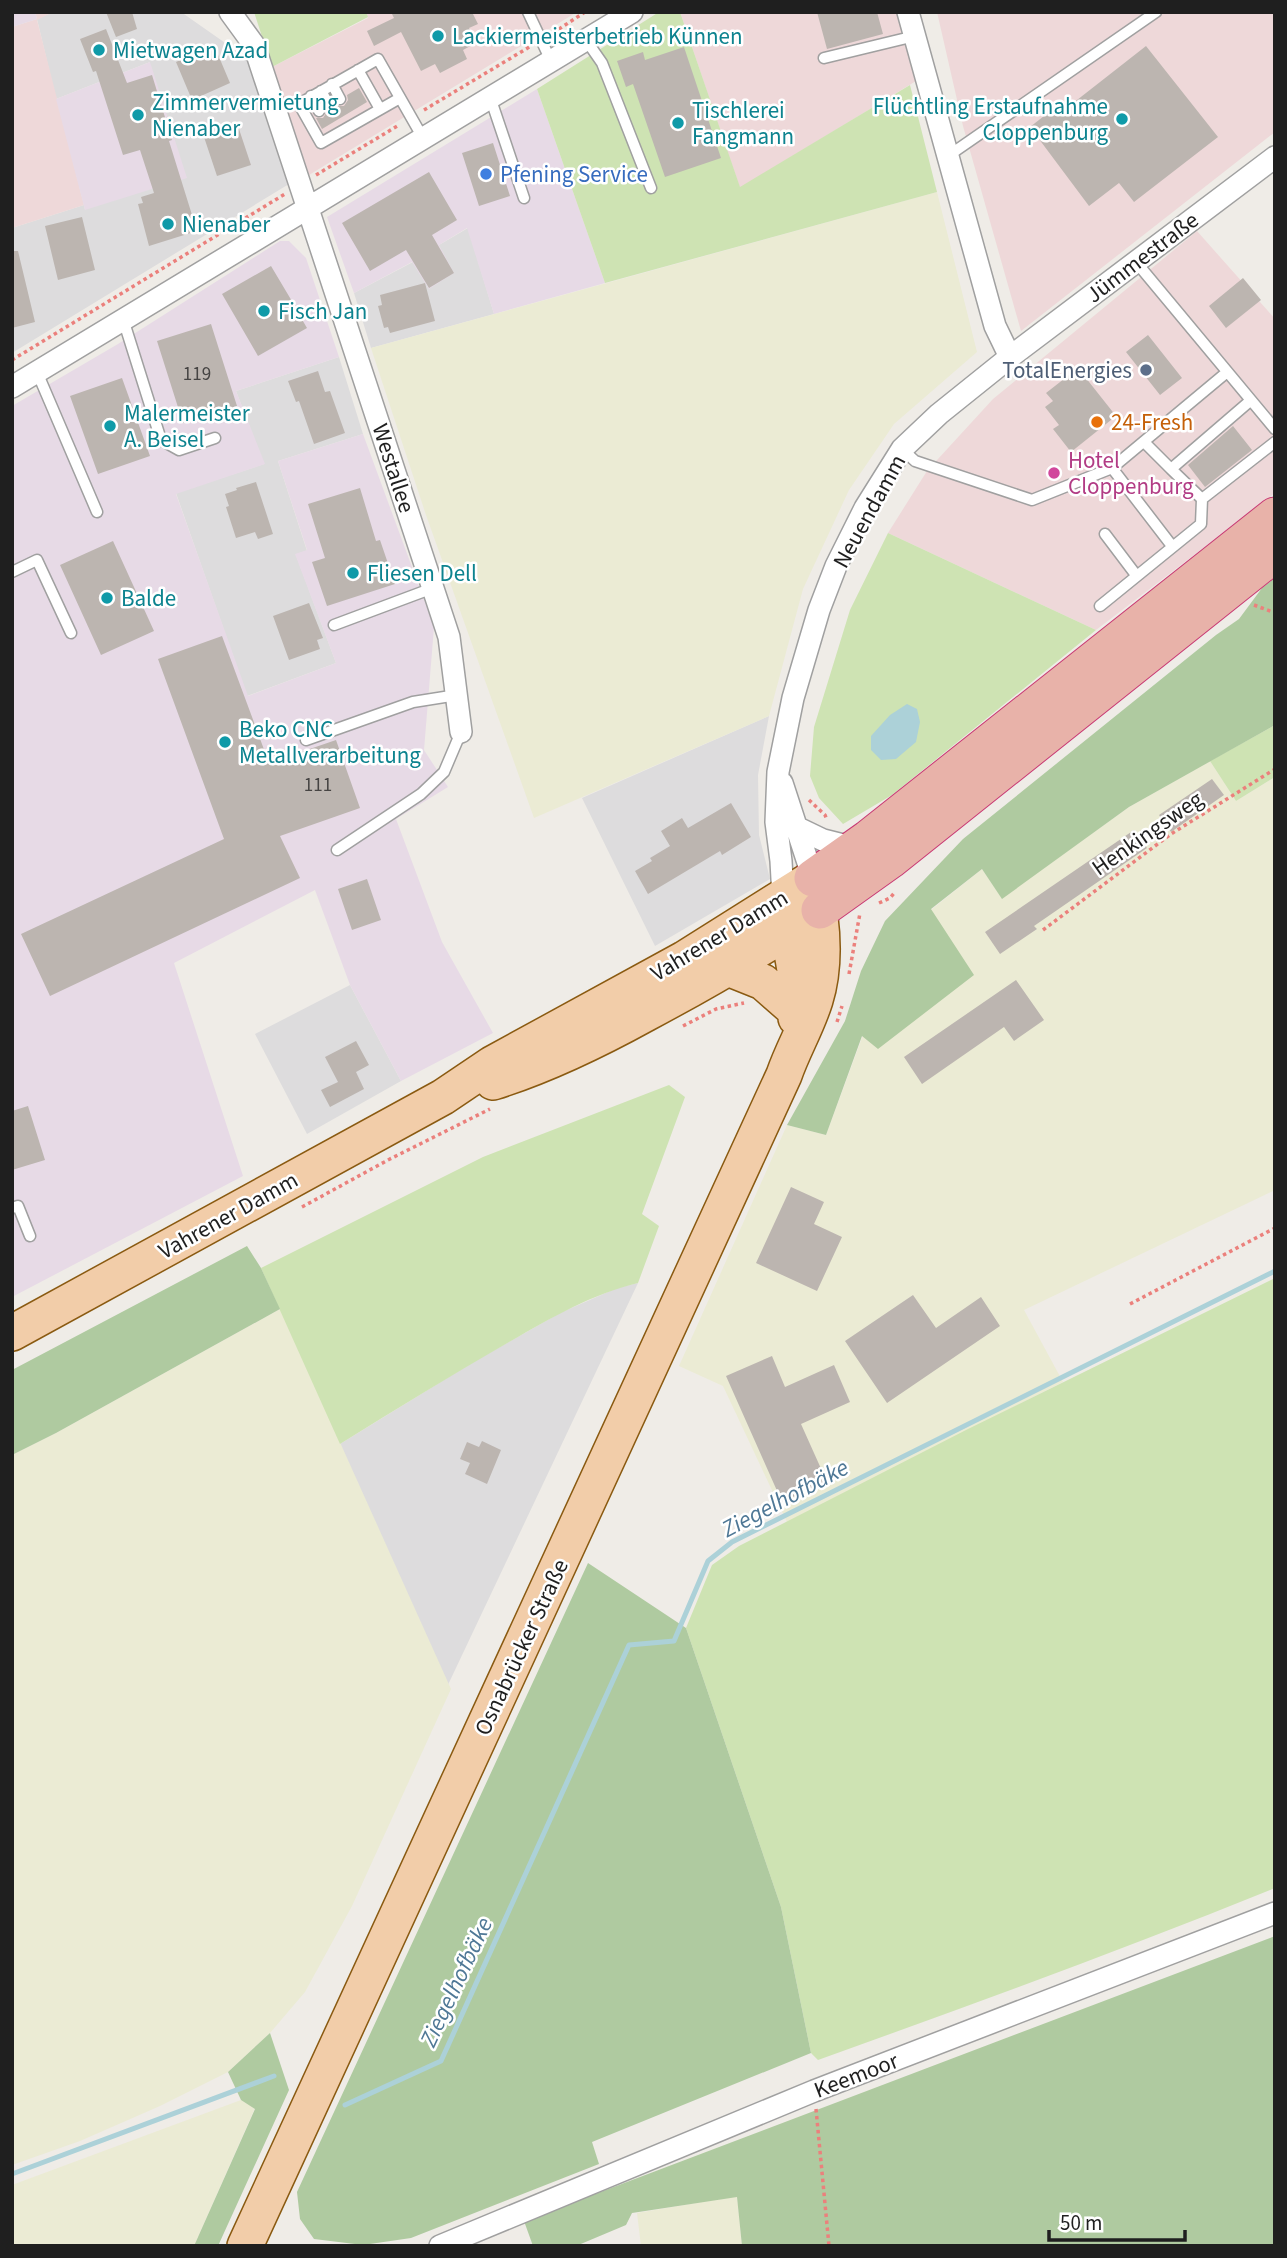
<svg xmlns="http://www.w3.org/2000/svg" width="1287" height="2258" viewBox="0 0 1287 2258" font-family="'Source Sans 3',sans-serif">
<rect width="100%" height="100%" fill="#efece7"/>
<path fill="#dddcdd" d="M53,12H181L251,61L289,184L12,353V228L84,205L85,210L150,62L56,99L37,19Z
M468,228L494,314L371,348L354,293L413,262L429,288L439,245Z
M339,357L363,434L278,461L307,551L296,555L336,663L247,696L176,493L264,464L236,391Z
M769,716L758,775L759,835L770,879L655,946L582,798Z
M350,985L401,1081L307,1134L255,1034Z
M638,1283L446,1689L340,1444L470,1364L560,1313L617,1288Z"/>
<path fill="#eed8d9" d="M35,12H53L37,20L84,205L12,228V27L37,19Z
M366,12H577L309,175L272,67L368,18Z
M680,12H897L916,81L740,188Z
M937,12H1275V132L1021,331L963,126Z
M1197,231L1275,319V493L1096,630L888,533L927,471L993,399Z"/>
<path fill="#e7dae6" d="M12,12H35L37,19L12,27Z
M150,62L187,178L85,210L56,99Z
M537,89L605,283L494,314L467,228L439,245L454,273L429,289L412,262L354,293L327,217Z
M280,241H289L306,258L339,357L236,391L265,464L176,494L248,696L336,663L295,554L307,550L278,461L363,434L434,627L424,750L448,787L396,819L442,942L493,1033L401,1081L350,985L315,890L174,963L243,1176L12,1297V406L118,344Z"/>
<path fill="#ebebd4" d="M937,192L977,352L894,424L849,490L803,589L769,716L534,818L426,515L371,348Z
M1210,761L1236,801L1275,777V1190L1024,1310L1063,1382L787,1522L723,1386L679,1366L787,1125L826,1135L863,1035L931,910L982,869L1002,898L1129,807Z
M280,1309L451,1689L352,1906L305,1992L270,2033L228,2072L160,2106L80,2141L12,2165V1455L56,1433Z
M241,2100L255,2108L194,2246H12V2185Z
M737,2196L742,2246H641L637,2213Z"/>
<path fill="#cee3b3" d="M254,12H366L368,17L272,67Z
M659,12H680L740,187L910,85L937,192L605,283L537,89Z
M888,533L1096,630L892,795L843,824L819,798L810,776L814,727L850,610Z
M1275,725V777L1236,801L1210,761Z
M669,1085L685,1097L642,1214L659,1226L638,1283C592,1294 551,1318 511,1341C453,1374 397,1409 340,1444L261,1268L483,1157Z
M1275,1278V1888C1124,1949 971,2005 818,2060L811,2053L781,1907L686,1628L712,1565L739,1546L968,1429Z"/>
<path fill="#afcaa0" d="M1275,578V725L1129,807L1002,899L982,869L931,909L974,975L878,1049L862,1036L826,1135L787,1125L845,1021L861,971L885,921L963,839L1216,635L1239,619L1262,588Z
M247,1246L261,1268L280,1309L56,1433L12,1455V1370Z
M588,1563L686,1628L781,1907L811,2053L592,2142L599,2164L411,2238L363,2245L314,2239L300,2219L297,2192Z
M1275,1936V2246H742L737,2197L632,2213L626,2225L576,2246H533L524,2221Z
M270,2033L289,2090L218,2246H194L255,2109L241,2100L228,2072Z"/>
<path fill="#acd1d8" d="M907,704L917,709L920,722L916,742L896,759L881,760L871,750V736L890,715Z"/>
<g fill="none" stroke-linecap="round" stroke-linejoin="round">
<path stroke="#acd1d8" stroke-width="5" d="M345,2105L441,2061L629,1645L674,1641L708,1561L732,1542L1275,1271
M12,2174L274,2076"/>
</g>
<path fill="#bcb5b0" d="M106,12H132L137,29L116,37Z
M391,12H472L478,24L469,28L476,43L463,50L467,59L440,73L435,64L421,71L401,32L374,46L367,31L394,18Z
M817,12H877L883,34L827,49Z
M106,29L127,83L152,75L172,140L169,141L197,231L149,246L138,204L143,203L141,197L154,193L140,150L123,155L96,71L93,72L80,39Z
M214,45L230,83L192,100L176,62Z
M1146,46L1218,137L1134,202L1119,183L1089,206L1030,127L1058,105L1063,111Z
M684,47L721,158L665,177L633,84L626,87L617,61L643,52L645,60Z
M359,88L367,102L322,129L316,118H323L327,112L333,111L337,106H344L348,100L347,95Z
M229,128L231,132L239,129L251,165L217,176L204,137Z
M493,143L510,196L479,206L462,153Z
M429,172L457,220L432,235L454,273L429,288L406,250L370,271L342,223Z
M82,217L95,270L58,280L45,226Z
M12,251H18L35,322L12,328Z
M271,266L299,313L295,317L300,316L307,328L258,356L222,294Z
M1243,278L1261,300L1226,328L1209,306Z
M425,283L435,321L390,333L388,327L384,328L378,306L382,305L380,295Z
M211,324L237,406L183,423L157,341Z
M1148,335L1182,378L1160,395L1126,352Z
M1078,368L1116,416L1071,452L1053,429L1059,425L1045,407L1053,401L1046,393Z
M318,371L325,392L330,391L345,433L314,444L299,401L296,402L288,381Z
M122,378L150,456L98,474L70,396Z
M1233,426L1252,450L1205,487L1188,465Z
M256,482L273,534L258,539L255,532L236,538L226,507L229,506L225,494L237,490L236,488Z
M360,488L376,541L380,540L395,584L327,606L312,562L325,558L308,504Z
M113,541L154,631L101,655L60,565Z
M309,603L323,638L317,640L320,649L289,660L273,616Z
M222,636L269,763L336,740L360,808L280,836L300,878L50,996L21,934L224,839L158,659Z
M1212,779L1224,795L1171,832L1159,815Z
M731,803L751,837L722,855L720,851L648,894L635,871L652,861L650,858L670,846L661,831L682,818L688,828Z
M1134,830L1147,848L1034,926L1037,929L1000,954L985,932Z
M367,879L381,920L352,930L338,889Z
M1016,980L1044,1020L1014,1041L1004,1027L922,1084L904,1057Z
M356,1041L369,1065L356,1072L364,1089L330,1107L321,1090L338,1082L325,1057Z
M28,1106L45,1160L12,1170V1111Z
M791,1187L824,1202L814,1224L842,1237L817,1291L756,1263Z
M913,1295L936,1328L981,1297L1000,1326L887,1403L845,1341Z
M772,1356L785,1387L834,1365L850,1402L801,1424L827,1482L782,1502L726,1376Z
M482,1441L501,1450L487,1484L465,1474L470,1463L460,1459L467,1442L479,1447Z"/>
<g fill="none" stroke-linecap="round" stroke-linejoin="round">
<g stroke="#a0a0a0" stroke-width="13">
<path id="service" d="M528,12L551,61
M586,40L602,63L651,188
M824,58L915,36
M358,70L380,109
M332,84L340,99
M321,91L329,105
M311,96L319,111
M490,97L524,198
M400,98L321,143L299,104L378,59C393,85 408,112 423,138
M948,156L1156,12
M1136,262L1275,429
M123,319L161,440L179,450L215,438
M37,372L97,512
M1144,442L1171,469L1250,401
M902,449L915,461L1032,500L1112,468L1226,373
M1112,468L1172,546
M1171,469L1202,499
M1105,534L1136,575
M12,572L37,560L71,633
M1100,606L1201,524L1202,499L1275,442
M334,625L433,588
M306,740L413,702L457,695
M337,850L421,794L444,772L461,732
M12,1208L18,1206L30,1236"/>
</g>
<g stroke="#a0a0a0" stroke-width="24">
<path id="minor" d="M230,12L254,45L449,637L461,732
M908,12L995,326L1010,357
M12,387L632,12
M782,783L813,878
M796,827L823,840L855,848
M783,897L781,861L776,822L778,772L793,698L819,610L836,566L865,508L902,449L939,414L1010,357L1275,157
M440,2246L814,2091L1275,1913"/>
</g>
<g stroke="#8a5a11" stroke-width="38">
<path id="primary" d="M785,911L796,976V1018
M728,968L763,982L796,1011
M493,1082C547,1065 596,1041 645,1014C705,982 764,948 820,910
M12,1333L443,1097L492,1064L684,959L813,878C822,917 827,962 815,1000C807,1026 793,1049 784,1075L245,2246"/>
</g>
<g stroke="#c83974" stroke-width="39">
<path id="trunk" d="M813,878L868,839L1275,516
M820,910L890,860L1275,553"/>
</g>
<path stroke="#eb807c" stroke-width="3.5" stroke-dasharray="3.5 3.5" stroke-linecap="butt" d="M553,33L585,12
M424,110L531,46
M316,175L399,125
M12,360L285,194
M1254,605L1275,613
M809,800L825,815L827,820
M879,903L890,898L895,892
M1043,930L1171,834L1275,769
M849,974L860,913
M837,1022L842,1006
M683,1026L716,1009L744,1003
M302,1207L388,1160L490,1109
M1130,1304L1275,1228
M816,2109L829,2246"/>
<use href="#service" stroke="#fff" stroke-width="10"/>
<use href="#minor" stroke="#fff" stroke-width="21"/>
<use href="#primary" stroke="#f2cda9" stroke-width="35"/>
<use href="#trunk" stroke="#e8b2a9" stroke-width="37"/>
</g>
<g fill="#0f9aa8" stroke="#fff" stroke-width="2.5">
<circle cx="438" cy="36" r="7"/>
<circle cx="99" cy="50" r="7"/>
<circle cx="138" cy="115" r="7"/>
<circle cx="1122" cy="119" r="7"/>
<circle cx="678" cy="123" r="7"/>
<circle cx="168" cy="224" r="7"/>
<circle cx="264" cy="311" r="7"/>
<circle cx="110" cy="426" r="7"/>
<circle cx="353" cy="573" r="7"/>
<circle cx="107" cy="598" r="7"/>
<circle cx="225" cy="742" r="7"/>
</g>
<circle fill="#3f7fe0" stroke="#fff" stroke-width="2.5" cx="486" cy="174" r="7"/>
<circle fill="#5c6f8a" stroke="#fff" stroke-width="2.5" cx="1146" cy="370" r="7"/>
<circle fill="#e8710a" stroke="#fff" stroke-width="2.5" cx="1097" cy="422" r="7"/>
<circle fill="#d1479c" stroke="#fff" stroke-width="2.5" cx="1054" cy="473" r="7"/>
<g text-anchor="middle" stroke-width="5" stroke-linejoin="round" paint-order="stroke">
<g font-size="19" fill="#464443">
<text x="197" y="380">119</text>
<text x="318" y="791">111</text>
</g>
<g font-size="23" fill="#0d838f" stroke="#fff" text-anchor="start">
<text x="452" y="44">Lackiermeisterbetrieb Künnen</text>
<text x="113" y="58">Mietwagen Azad</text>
<text x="152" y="110">Zimmervermietung<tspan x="152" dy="26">Nienaber</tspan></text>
<text x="1108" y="114" text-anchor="end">Flüchtling Erstaufnahme<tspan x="1108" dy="26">Cloppenburg</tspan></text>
<text x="692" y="118">Tischlerei<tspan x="692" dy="26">Fangmann</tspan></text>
<text x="182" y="232">Nienaber</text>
<text x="278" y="319">Fisch Jan</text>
<text x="124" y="421">Malermeister<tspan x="124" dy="26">A. Beisel</tspan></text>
<text x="367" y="581">Fliesen Dell</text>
<text x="121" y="606">Balde</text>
<text x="239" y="737">Beko CNC<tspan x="239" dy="26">Metallverarbeitung</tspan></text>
</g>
<g font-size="23" fill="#366cbe" stroke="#fff" text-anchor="start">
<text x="500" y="182">Pfening Service</text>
</g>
<g font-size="23" fill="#1f1f1f" stroke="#fff">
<text transform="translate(1142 257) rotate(-37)" y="8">Jümmestraße</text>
<text transform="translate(394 468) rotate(72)" y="8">Westallee</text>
<text transform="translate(869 511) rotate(-61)" y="8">Neuendamm</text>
<text transform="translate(1147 833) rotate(-35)" y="8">Henkingsweg</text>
<text transform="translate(719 935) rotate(-31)" y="8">Vahrener Damm</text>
<text transform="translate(228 1215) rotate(-29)" y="8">Vahrener Damm</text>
<text transform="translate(521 1647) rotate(-65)" y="8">Osnabrücker Straße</text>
<text transform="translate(856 2075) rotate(-21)" y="8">Keemoor</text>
</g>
<g font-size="23" fill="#4e5e75" stroke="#fff" text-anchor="end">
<text x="1132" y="378">TotalEnergies</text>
</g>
<g font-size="23" fill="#c56008" stroke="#fff" text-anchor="start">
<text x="1111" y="430">24-Fresh</text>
</g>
<g font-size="23" fill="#b23c85" stroke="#fff" text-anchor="start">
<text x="1068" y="468">Hotel<tspan x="1068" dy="26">Cloppenburg</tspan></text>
</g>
<g font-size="24" font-style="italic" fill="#4f7896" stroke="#fff">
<text transform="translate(785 1498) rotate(-28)" y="8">Ziegelhofbäke</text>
<text transform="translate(456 1982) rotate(-65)" y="8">Ziegelhofbäke</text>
</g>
</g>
<rect width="1287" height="2258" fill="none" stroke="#1f1f1f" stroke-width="28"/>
<path d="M1049 2230v10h136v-10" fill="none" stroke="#1f1f1f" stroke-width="3.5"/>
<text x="1060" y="2230" font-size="21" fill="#1f1f1f" stroke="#ffffff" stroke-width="5" paint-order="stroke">50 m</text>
</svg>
